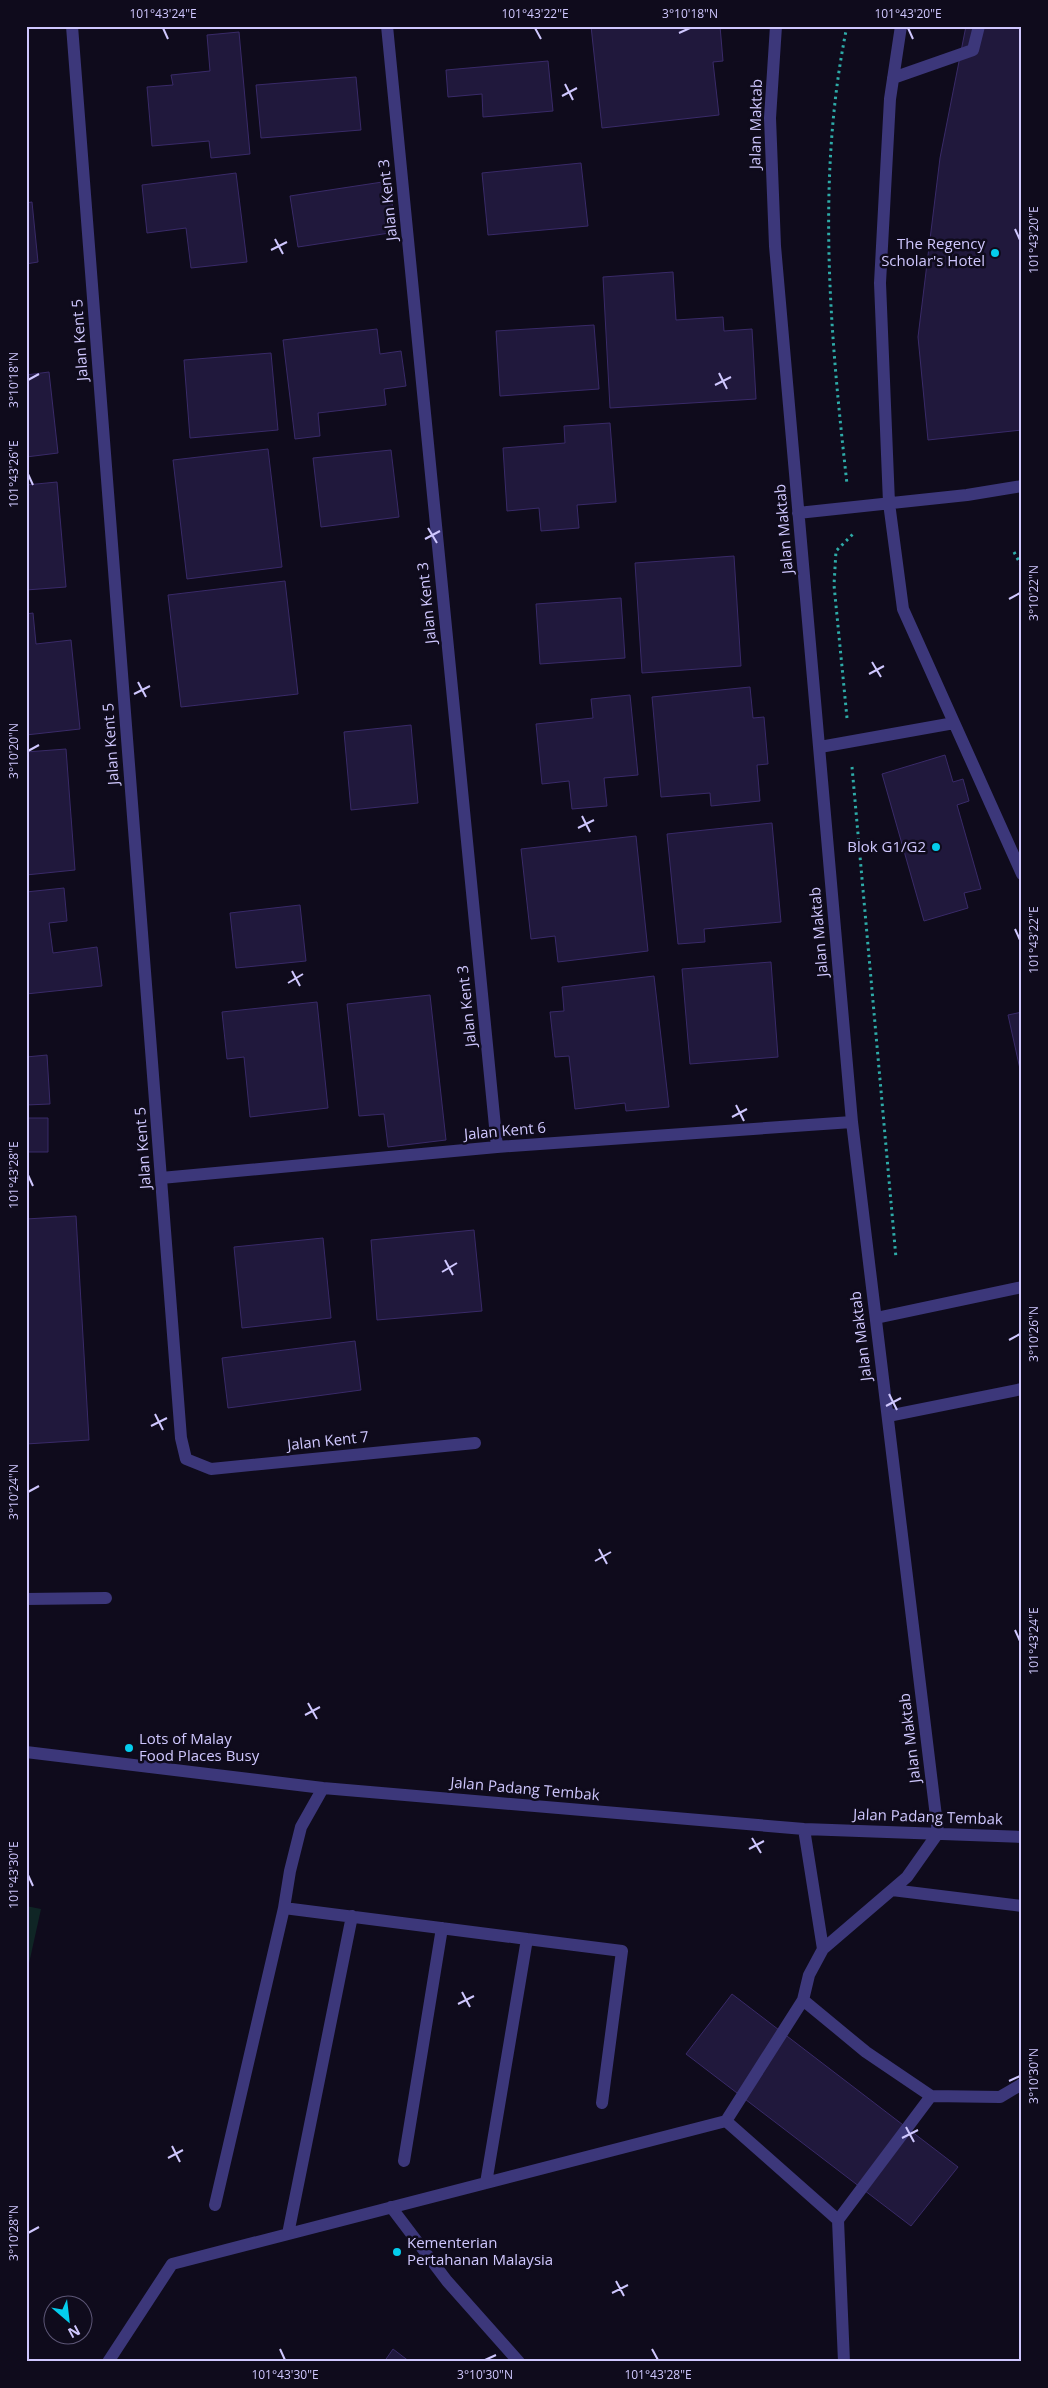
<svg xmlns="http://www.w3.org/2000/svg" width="1048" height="2388" viewBox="0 0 1048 2388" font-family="'Open Sans',sans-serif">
<rect width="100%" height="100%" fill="#0f0b1c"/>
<path fill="#0f2525" d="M26,1906L41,1909L26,1977Z"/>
<path fill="#20183c" stroke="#392a68" d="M591,26H720L723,61L713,62L719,115L602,128Z
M966,26H1022V430L928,440L918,337L940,158Z
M239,32L250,154L211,158L209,141L152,146L147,87L173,85L171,75L210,71L207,35Z
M548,61L553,111L483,117L482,94L448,97L446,70Z
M356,77L361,130L261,138L256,85Z
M581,163L588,226L488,235L482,173Z
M236,173L247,262L191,268L186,228L147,233L142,185Z
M389,181L396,232L298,247L290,196Z
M32,202L38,262L26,264V203Z
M673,272L676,320L723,317L724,331L752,329L756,399L610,408L603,277Z
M594,325L599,389L500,396L496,331Z
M377,329L380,354L401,351L406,386L384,389L386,405L318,413L320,436L295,439L283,340Z
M271,353L278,430L190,438L184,360Z
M49,372L58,453L26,457V375Z
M610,423L616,502L577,505L579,528L541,531L539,508L507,511L503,448L565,443L564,426Z
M268,449L282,567L187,579L173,460Z
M391,450L399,517L321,527L313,458Z
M57,482L66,587L26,590V485Z
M734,556L741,666L642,673L635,563Z
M285,581L298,694L181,707L168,595Z
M621,598L625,658L540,664L536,604Z
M33,613L36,644L71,640L80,729L26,735V614Z
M750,687L753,718L764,717L768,764L757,765L760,801L711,806L710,793L661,797L652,697Z
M630,695L638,775L604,778L607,806L572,809L569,781L542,784L536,724L593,718L591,699Z
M411,725L418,803L351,810L344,732Z
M66,749L75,870L26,875V752Z
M945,755L953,782L963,779L969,801L957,805L981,889L964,893L968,908L924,921L882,774Z
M772,823L781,922L704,929L705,942L678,944L667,834Z
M636,836L648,951L558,962L555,936L531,939L521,849Z
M64,888L67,921L49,923L53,953L97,947L102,986L26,994V892Z
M300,905L306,961L236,968L230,913Z
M771,962L778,1057L690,1064L682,969Z
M654,976L669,1107L626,1111L625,1103L575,1109L569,1056L555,1057L550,1012L564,1011L562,987Z
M430,995L446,1140L388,1147L384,1114L359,1116L347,1004Z
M317,1002L328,1108L250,1117L244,1057L227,1059L222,1012Z
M1022,1012V1078L1008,1015Z
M47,1055L50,1104L26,1105V1057Z
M26,1118H48V1152H26Z
M76,1216L89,1440L26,1444V1219Z
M474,1230L482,1311L377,1320L371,1240Z
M323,1238L331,1318L242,1328L234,1247Z
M355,1341L361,1390L228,1408L222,1358Z
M732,1994L958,2167L911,2226L686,2054Z
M393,2349L410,2362H384Z"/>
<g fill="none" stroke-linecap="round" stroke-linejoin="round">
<path stroke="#2eaba8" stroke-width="3" stroke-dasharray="2.5 4" stroke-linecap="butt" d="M847,26C816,177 830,332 847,484
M1014,552L1022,567
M847,718L834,585L836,551L853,534L852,532
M852,767L896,1258"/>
<path stroke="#3c377a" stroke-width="12" d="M72,26L181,1438L186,1459L211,1469L475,1443
M387,26L497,1147
M776,26L770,118L775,246L852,1122L938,1833
M901,26L890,99L880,283L889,503L903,609L1022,874
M893,78L973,50L979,26
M798,513L967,495L1022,486
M820,747L954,723
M161,1178L497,1147L852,1122
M876,1318L1022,1287
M888,1416L1022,1389
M26,1599L106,1598
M26,1752L323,1788L804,1829L1022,1837
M804,1829L823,1949
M938,1833L907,1877L823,1949L809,1975L803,2000L866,2052L931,2096L1000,2097L1022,2084
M892,1890L1022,1906
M284,1908L290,1871L301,1827L323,1788
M726,2121L803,2000
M404,2161L442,1928
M486,2183L527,1939L622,1951L602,2103
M215,2205L284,1908L527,1939
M391,2207L447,2281L519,2362
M838,2220L931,2096
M838,2220L844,2362
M288,2234L352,1916
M108,2362L172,2264L726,2121L838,2220"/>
</g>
<path fill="none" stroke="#cfc7fe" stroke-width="2" d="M163,28L168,39M535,28L541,39M908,28L913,39M679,33L690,28M565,84L573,100M562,96L577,88M1015,229L1020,240M275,239L283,254M271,250L287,242M719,373L727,389M28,380L39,374M715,385L731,377M28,474L33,485M428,528L437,543M425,539L440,531M1009,599L1020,593M872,662L881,677M869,674L884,666M138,682L146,697M134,694L150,686M28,751L39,745M582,816L590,832M578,828L594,820M1015,929L1020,940M292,971L300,986M288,983L303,974M736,1105L744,1121M732,1117L747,1109M28,1175L33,1186M445,1260L453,1275M442,1272L457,1263M1009,1340L1020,1334M889,1394L897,1410M886,1406L901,1398M155,1414L163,1430M151,1426L167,1418M28,1492L39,1486M599,1549L607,1564M595,1561L611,1552M1015,1630L1020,1641M308,1703L317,1719M305,1715L320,1707M752,1838L761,1853M749,1849L764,1841M28,1875L33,1886M462,1992L470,2007M458,2004L474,1996M1009,2081L1020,2076M906,2127L914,2142M902,2138L918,2130M172,2146L180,2162M168,2158L183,2150M28,2233L39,2227M616,2281L624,2296M612,2293L628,2285M280,2349L285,2360M652,2349L658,2360M485,2360L496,2355"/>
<g fill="#04cded" stroke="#0f0b1c" stroke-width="2">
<circle cx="995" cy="253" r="5"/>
<circle cx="936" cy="847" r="5"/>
<circle cx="129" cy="1748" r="5"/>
<circle cx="397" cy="2252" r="5"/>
</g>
<g text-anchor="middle" stroke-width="5" stroke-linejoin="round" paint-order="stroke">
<g font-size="15" fill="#cfc7fe" stroke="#0f0b1c">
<text transform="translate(756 124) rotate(-89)" y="5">Jalan Maktab</text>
<text transform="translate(388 200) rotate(-96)" y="5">Jalan Kent 3</text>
<text transform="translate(80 340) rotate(-94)" y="5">Jalan Kent 5</text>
<text transform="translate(784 529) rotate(-95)" y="5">Jalan Maktab</text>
<text transform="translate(427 603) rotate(-96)" y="5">Jalan Kent 3</text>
<text transform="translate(111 744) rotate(-94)" y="5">Jalan Kent 5</text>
<text transform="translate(819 932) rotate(-95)" y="5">Jalan Maktab</text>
<text transform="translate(467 1006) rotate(-96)" y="5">Jalan Kent 3</text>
<text transform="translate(505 1131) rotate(-5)" y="5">Jalan Kent 6</text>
<text transform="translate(143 1148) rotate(-94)" y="5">Jalan Kent 5</text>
<text transform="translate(861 1336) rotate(-97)" y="5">Jalan Maktab</text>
<text transform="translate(328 1441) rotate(-6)" y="5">Jalan Kent 7</text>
<text transform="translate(910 1738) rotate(-97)" y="5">Jalan Maktab</text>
<text transform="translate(525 1789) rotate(5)" y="5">Jalan Padang Tembak</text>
<text transform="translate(928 1817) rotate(2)" y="5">Jalan Padang Tembak</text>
</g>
<g font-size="15" fill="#cfc7fe" stroke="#0f0b1c" text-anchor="end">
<text x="985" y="249">The Regency<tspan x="985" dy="17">Scholar's Hotel</tspan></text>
<text x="926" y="852">Blok G1/G2</text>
<text x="139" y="1744" text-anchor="start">Lots of Malay<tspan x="139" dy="17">Food Places Busy</tspan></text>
<text x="407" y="2248" text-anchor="start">Kementerian<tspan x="407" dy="17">Pertahanan Malaysia</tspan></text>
</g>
</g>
<rect width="1048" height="2388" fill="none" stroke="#0f0b1c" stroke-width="55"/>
<g transform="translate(68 2320) rotate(152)"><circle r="24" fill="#0f0b1c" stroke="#5c5676"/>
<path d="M0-4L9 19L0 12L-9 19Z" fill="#04cded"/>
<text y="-8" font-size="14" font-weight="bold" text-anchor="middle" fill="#cfc7fe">N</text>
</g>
<rect x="28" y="28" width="992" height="2332" fill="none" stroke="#cfc7fe" stroke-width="2"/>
<g font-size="12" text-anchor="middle" fill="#cfc7fe">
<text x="163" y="18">101°43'24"E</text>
<text x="535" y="18">101°43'22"E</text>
<text x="690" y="18">3°10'18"N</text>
<text x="908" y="18">101°43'20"E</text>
<text transform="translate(1034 240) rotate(-90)" y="4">101°43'20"E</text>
<text transform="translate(14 380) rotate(-90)" y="4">3°10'18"N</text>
<text transform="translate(14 474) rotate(-90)" y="4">101°43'26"E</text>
<text transform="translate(1034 593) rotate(-90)" y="4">3°10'22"N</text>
<text transform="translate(14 751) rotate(-90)" y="4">3°10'20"N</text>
<text transform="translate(1034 940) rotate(-90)" y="4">101°43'22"E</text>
<text transform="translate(14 1175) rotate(-90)" y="4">101°43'28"E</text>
<text transform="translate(1034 1334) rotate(-90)" y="4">3°10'26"N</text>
<text transform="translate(14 1492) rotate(-90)" y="4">3°10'24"N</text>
<text transform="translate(1034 1641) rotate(-90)" y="4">101°43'24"E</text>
<text transform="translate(14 1875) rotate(-90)" y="4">101°43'30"E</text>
<text transform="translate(1034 2076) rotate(-90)" y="4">3°10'30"N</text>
<text transform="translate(14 2233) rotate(-90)" y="4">3°10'28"N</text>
<text x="285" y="2379">101°43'30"E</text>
<text x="485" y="2379">3°10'30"N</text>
<text x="658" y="2379">101°43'28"E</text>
</g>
</svg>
